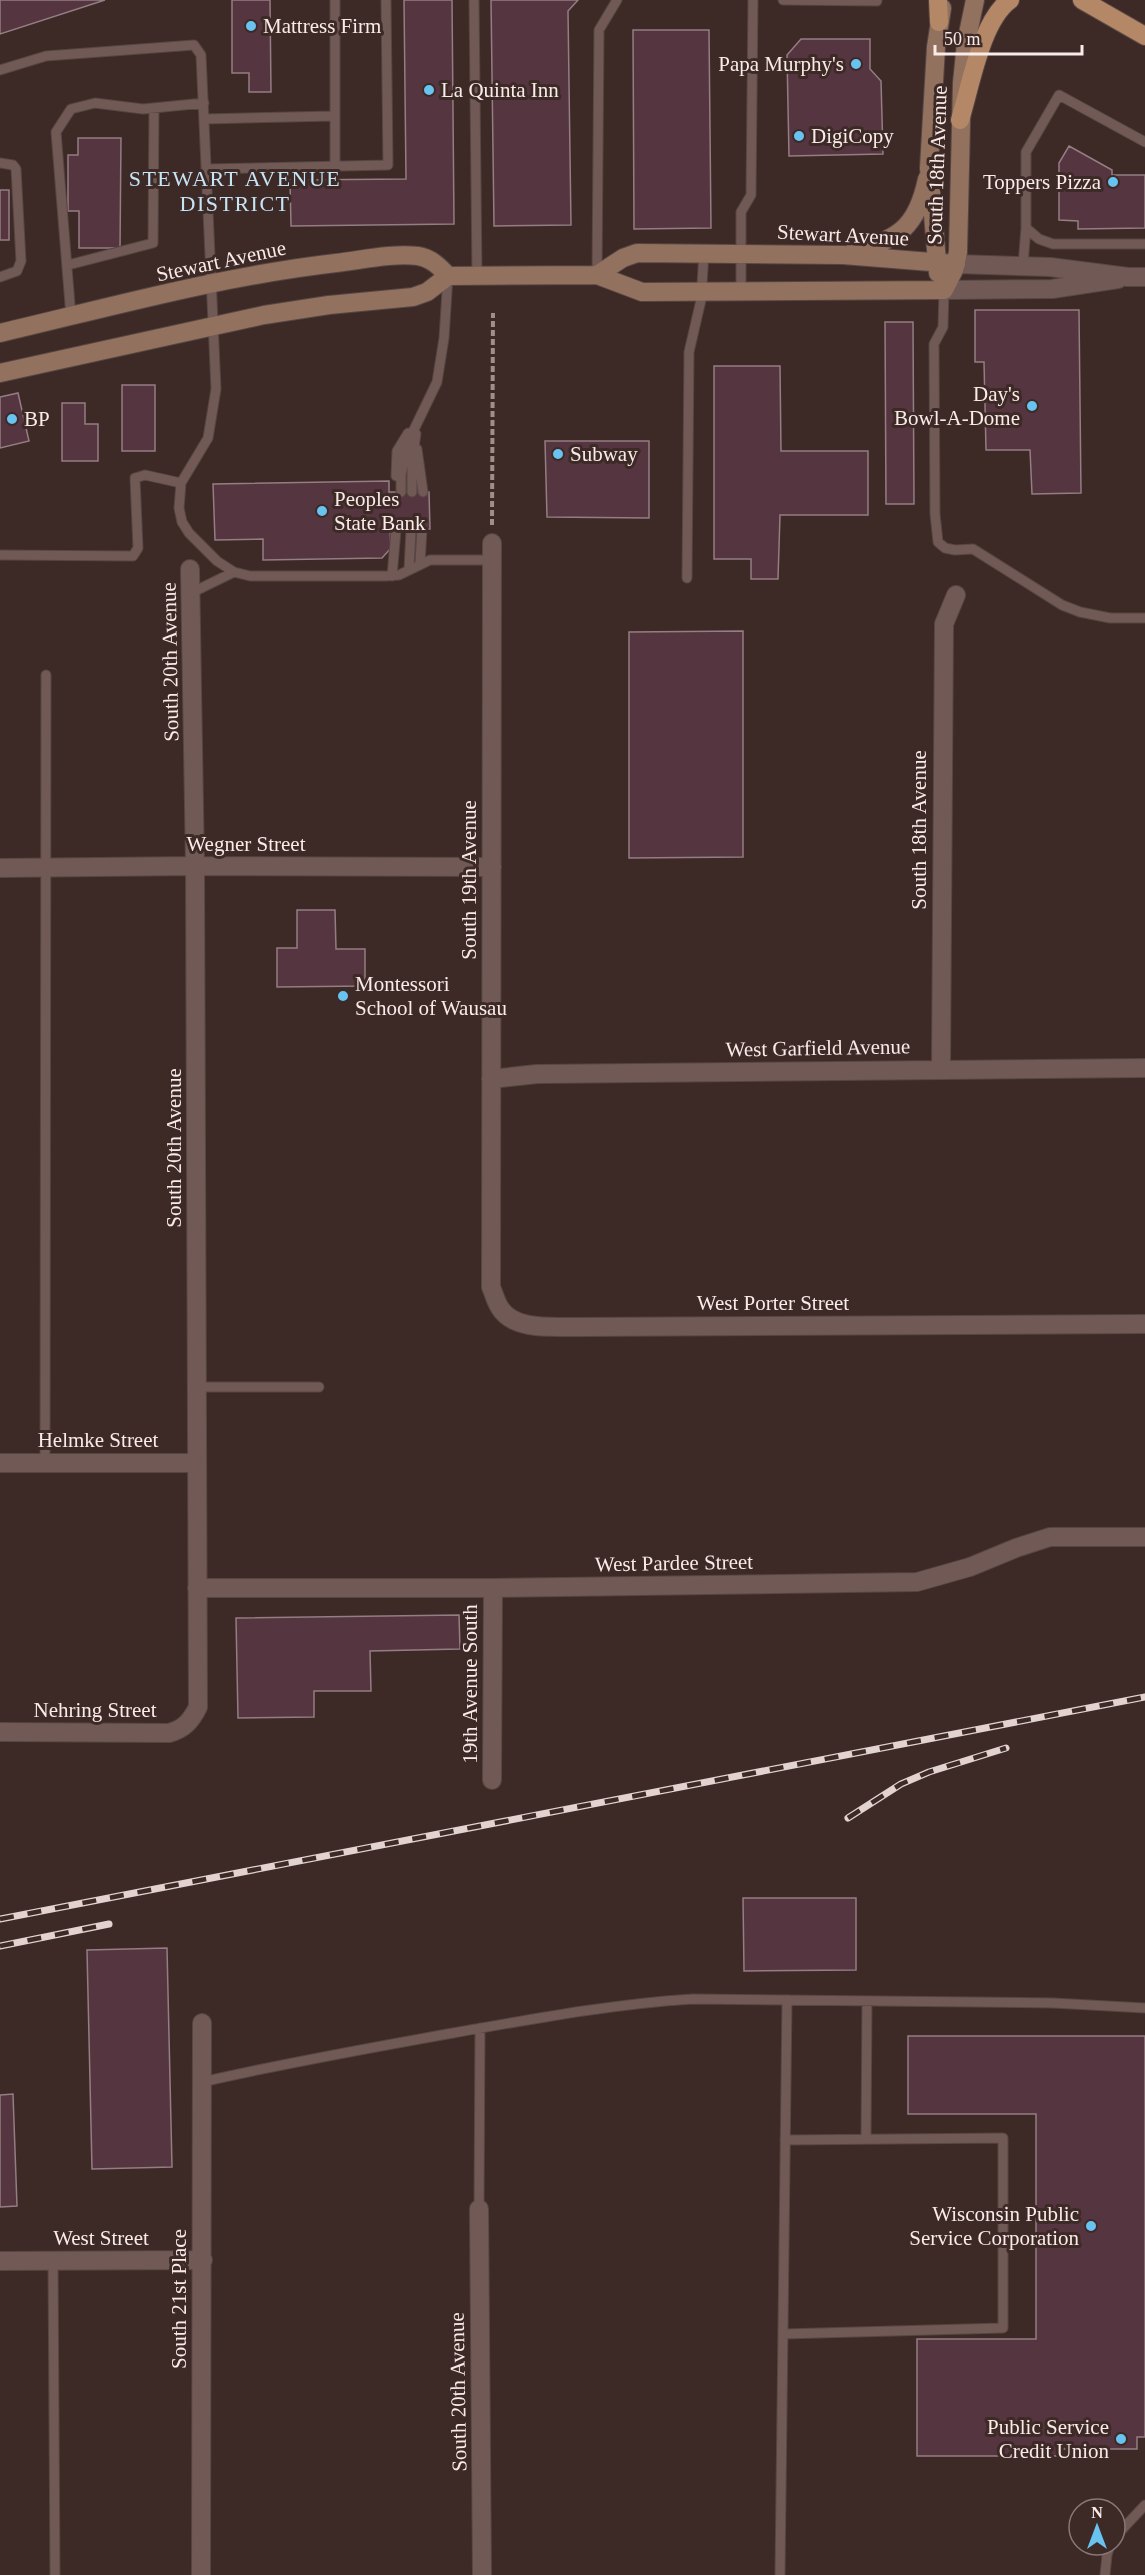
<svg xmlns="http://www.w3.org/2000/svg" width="1145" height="2575" viewBox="0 0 1145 2575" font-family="Georgia,serif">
<rect width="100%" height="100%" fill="#3d2a26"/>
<path fill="#553640" stroke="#947d83" stroke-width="1.5" d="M0,0H105L0,34Z
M232,0H270L271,92H249V73H232Z
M404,0H452L454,224L291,226L290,180L406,179Z
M491,0H578L568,11L571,225L494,226Z
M633,30H709L711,228L634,229Z
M801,39H870V69L881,81L883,154L789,156L787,55Z
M78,138H121L120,248H79V211H68V155H78Z
M1069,146L1112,170V175H1145V228L1078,229V221L1059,220V163Z
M0,190H9V240H0Z
M975,310H1079L1081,493L1032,494L1030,450H986L984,362H975Z
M885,322H913L914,504H886Z
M714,366H780L781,451H868V515H780L778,579H751V559H714Z
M122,385H155V451H122Z
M18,393L29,441L0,448V397Z
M62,403H85V424H98V461H62Z
M545,441H649V518L547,517Z
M389,481V492H429L430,529L390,530L391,548L382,558L263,560V539L215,540L213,484Z
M743,631V857L629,858V632Z
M297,910H335L336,949H365V986L277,987V948H297Z
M459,1615L460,1649L370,1651L371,1691H314V1717L238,1718L236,1618Z
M743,1898H856V1970L744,1971Z
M167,1948L172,2167L92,2169L87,1950Z
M908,2036H1145V2437H1137V2449H1059V2456H917V2339H1036V2114H908Z
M13,2094L17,2206L0,2207V2095Z"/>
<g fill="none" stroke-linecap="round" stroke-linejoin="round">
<g stroke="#564643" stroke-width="11">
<path id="lane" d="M335,0V166
M474,0L477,275
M783,0L877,1
M0,70L46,56L194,45L201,55L216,389L208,438L181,483L179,508L182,522L189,533L217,561L234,572L250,576H386L399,575L430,560H492
M205,119L335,116
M0,163L13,165L16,169L21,261L17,271L0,277
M207,169L388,165L386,0
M1026,228L1039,239L1053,244H1145
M68,265L153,243L154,108
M1023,265L1026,228V152L1059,95L1145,142
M597,275L599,30L617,0
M944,290L943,327L934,344L935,514L938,542L945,548L955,550L973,549L1062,605L1080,612L1110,618H1145
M741,291V212L751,195L753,0
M71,317L56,132L71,109L95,103L143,109L204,103
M417,449L423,492
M396,476L397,451L408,433
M401,492V475L408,442L437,382L444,338L448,276
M412,492V460L416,434
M0,555L133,556L138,548L135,478L145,475L181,483
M420,563L422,529
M409,569L411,530
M392,576L396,530
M687,578L689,352L701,300L704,253
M191,593L234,572
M196,1387H319
M45,1463L46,675
M202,2082C285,2063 369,2048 453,2033C533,2019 612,2004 693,1999L1053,2003L1145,2008
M866,2139L867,2001
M479,2209L480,2028
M53,2261L55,2575
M783,2334L1003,2328V2138L785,2140
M1115,2537L1145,2505
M780,2575L787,2000
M1105,2575L1107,2555L1110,2545"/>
</g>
<g stroke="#564643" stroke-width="20">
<path id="street" d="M956,264L1050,267L1128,277H1145
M944,290L1052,289L1118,279
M492,543L491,1287C494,1294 496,1302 500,1308C515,1332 556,1326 580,1327L1145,1324
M0,868L195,866L492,867
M941,1069L944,624L956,595
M491,1079L537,1074L1145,1068
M0,1463H196
M197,1588H493L917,1582L970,1567L1016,1548L1050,1537H1145
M0,1732L169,1733C184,1729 191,1721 198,1707L195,866L190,569
M492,1780L493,1588
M479,2209L482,2575
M0,2261L203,2260
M201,2575L202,2023"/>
</g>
<g stroke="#564643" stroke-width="20">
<path id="secondary" d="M853,252C899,239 917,227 927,179
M938,273L929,168L936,47L942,8
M597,275L623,258L637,253L843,255L956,264
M944,290L954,270L958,252L962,83L966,43L975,0
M0,333C111,307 222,276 336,263C362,260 392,253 418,256C431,258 440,267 448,276
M0,373L264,315L329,305L413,297L427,292L448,276L597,275L642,292L944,290"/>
</g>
<g stroke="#564643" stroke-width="20">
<path id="primary" d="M938,0L939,22
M1082,0L1145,36
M960,120C971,85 981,21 1010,0"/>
</g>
<path stroke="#9f8e8b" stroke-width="4" stroke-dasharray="6 3" stroke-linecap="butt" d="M492,525L493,313"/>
<use href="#lane" stroke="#715a56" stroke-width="9"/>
<use href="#street" stroke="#715a56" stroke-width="18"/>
<use href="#secondary" stroke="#92715f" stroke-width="18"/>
<use href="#primary" stroke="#b48867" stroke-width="18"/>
<g stroke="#e2d3d1" stroke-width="7">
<path id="rail" d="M848,1818L901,1784L929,1772L1006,1748
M0,1919L1145,1697
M0,1946L109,1924"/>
</g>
<use href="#rail" stroke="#3d2a26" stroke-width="4.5" stroke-dasharray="14" stroke-linecap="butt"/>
</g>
<g fill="#69c3f1" stroke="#3d2a26" stroke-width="2">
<circle cx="251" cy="26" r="6"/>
<circle cx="856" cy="64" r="6"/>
<circle cx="429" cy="90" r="6"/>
<circle cx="799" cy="136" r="6"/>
<circle cx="1113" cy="182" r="6"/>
<circle cx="1032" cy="406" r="6"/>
<circle cx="12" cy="419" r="6"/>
<circle cx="558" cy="454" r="6"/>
<circle cx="322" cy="511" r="6"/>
<circle cx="343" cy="996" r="6"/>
<circle cx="1091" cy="2226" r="6"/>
<circle cx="1121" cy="2439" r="6"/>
</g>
<g text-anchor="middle" stroke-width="6" stroke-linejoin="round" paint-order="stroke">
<g font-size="21" fill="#f9ebe9" stroke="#3d2a26" text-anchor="start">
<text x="263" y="33">Mattress Firm</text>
<text x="844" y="71" text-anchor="end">Papa Murphy's</text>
<text x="441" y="97">La Quinta Inn</text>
<text x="811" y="143">DigiCopy</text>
<text x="1101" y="189" text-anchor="end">Toppers Pizza</text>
<text x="1020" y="401" text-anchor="end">Day's<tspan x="1020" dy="24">Bowl-A-Dome</tspan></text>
<text x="24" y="426">BP</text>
<text x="570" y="461">Subway</text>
<text x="334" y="506">Peoples<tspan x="334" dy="24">State Bank</tspan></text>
<text x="355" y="991">Montessori<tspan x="355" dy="24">School of Wausau</tspan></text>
<text x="1079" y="2221" text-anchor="end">Wisconsin Public<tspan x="1079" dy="24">Service Corporation</tspan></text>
<text x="1109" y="2434" text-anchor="end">Public Service<tspan x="1109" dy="24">Credit Union</tspan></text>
</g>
<g font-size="21" fill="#f9ebe9" stroke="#3d2a26">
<text transform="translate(937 165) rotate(-88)" y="7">South 18th Avenue</text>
<text transform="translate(843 235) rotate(3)" y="7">Stewart Avenue</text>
<text transform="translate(221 261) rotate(-12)" y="7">Stewart Avenue</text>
<text transform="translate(170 662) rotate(-91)" y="7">South 20th Avenue</text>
<text transform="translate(919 830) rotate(-90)" y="7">South 18th Avenue</text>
<text x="246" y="851">Wegner Street</text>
<text transform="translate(469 880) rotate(-90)" y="7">South 19th Avenue</text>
<text transform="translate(818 1048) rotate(-1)" y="7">West Garfield Avenue</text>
<text transform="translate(174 1148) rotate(-90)" y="7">South 20th Avenue</text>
<text x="773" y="1310">West Porter Street</text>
<text x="98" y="1447">Helmke Street</text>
<text transform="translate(674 1563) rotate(-1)" y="7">West Pardee Street</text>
<text transform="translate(470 1684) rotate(-90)" y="7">19th Avenue South</text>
<text x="95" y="1717">Nehring Street</text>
<text x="101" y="2245">West Street</text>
<text transform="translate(179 2299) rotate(-90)" y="7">South 21st Place</text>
<text transform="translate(458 2392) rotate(-91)" y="7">South 20th Avenue</text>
</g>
<g font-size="22" letter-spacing="1.5" fill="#c5e4f5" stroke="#3d2a26">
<text x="235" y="186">STEWART AVENUE<tspan x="235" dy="25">DISTRICT</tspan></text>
</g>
</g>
<g transform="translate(1097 2527)"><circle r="28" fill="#3d2a26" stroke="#887774" stroke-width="1.5"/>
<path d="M0-4.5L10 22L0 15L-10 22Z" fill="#69c3f1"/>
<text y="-9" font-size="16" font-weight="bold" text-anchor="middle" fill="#f9ebe9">N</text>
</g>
<path d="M935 45v9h147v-9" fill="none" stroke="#f9ebe9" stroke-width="3"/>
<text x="944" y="45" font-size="18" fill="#f9ebe9" stroke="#3d2a26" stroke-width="4.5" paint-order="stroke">50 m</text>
</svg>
